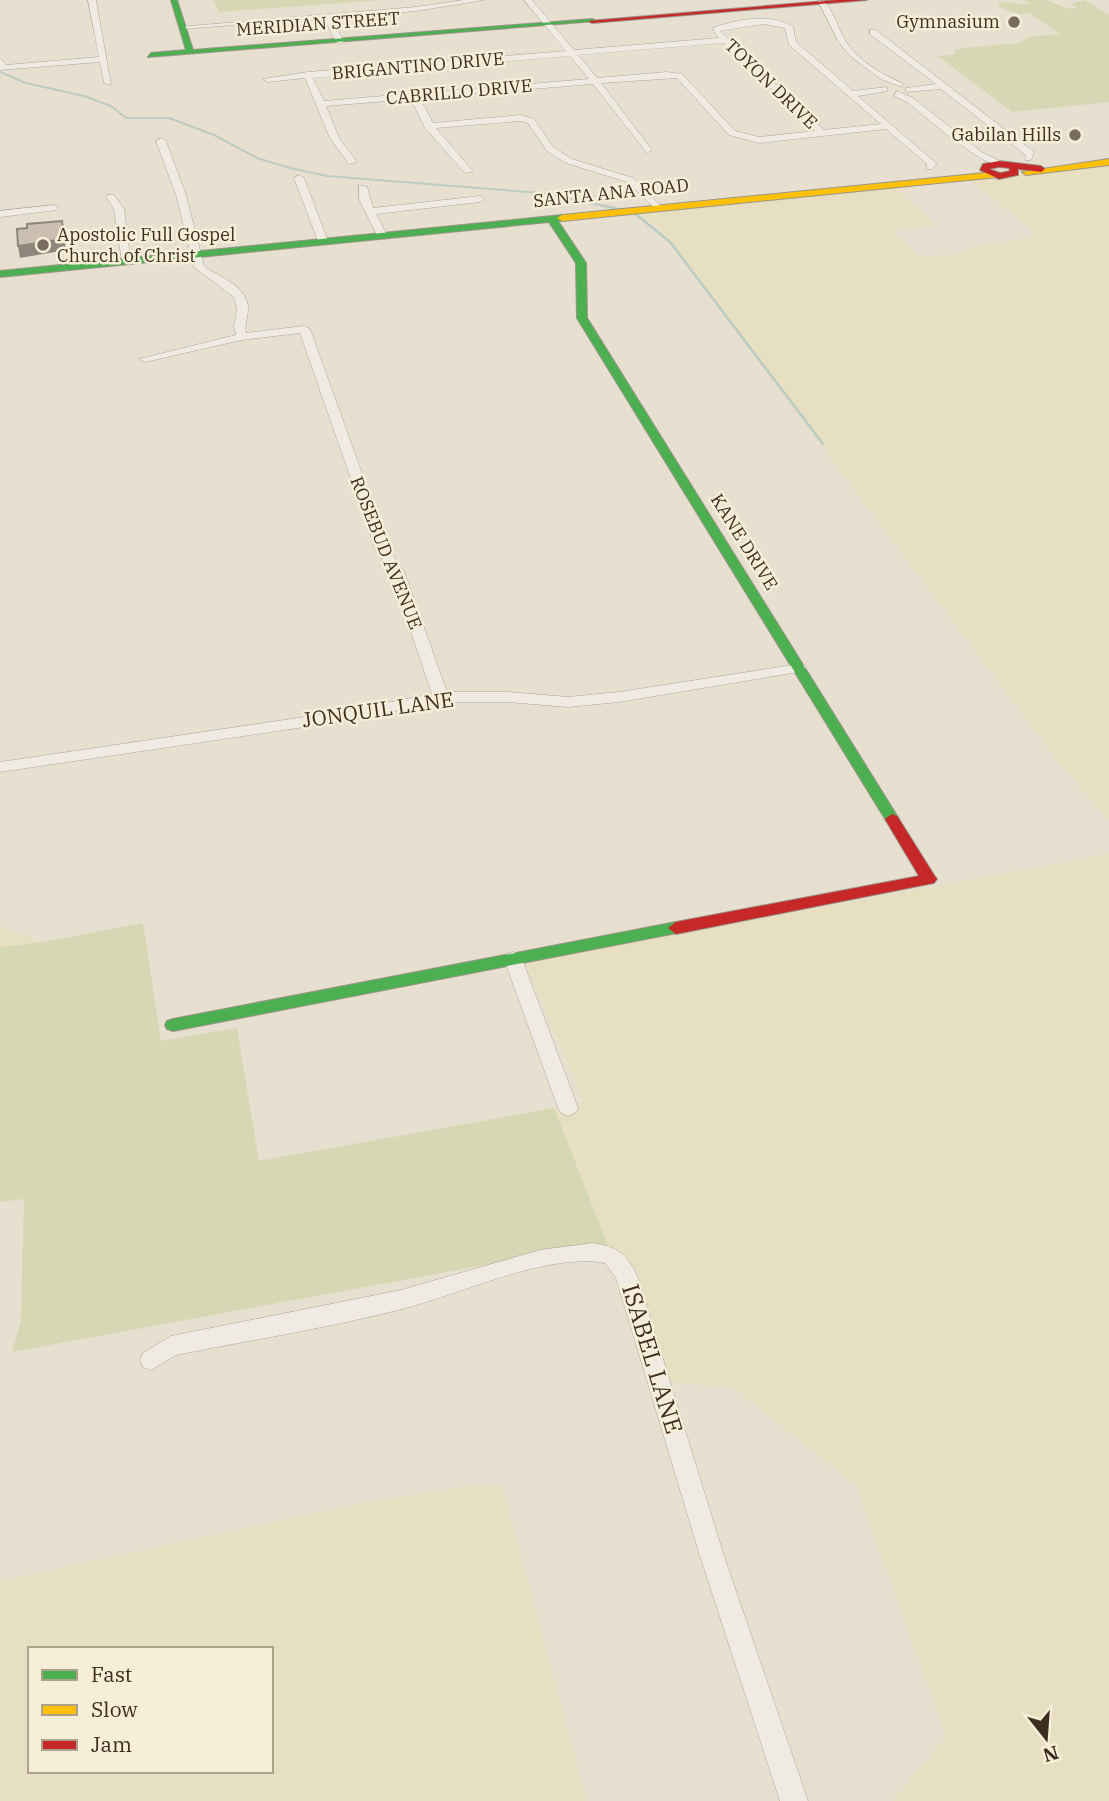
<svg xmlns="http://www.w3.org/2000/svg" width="1109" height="1801" viewBox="0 0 1109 1801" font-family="'IBM Plex Serif',serif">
<rect width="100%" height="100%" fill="#e7e0d1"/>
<path fill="#e6dfc2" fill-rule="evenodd" d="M1109,164V821L1061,765L657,226L643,218L614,215L894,186L936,225L892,231L920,257L950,255L982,245L1025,239L1035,232L968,179Z
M1109,854V1801H893L946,1736L856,1485L734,1388L661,1381L554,1108L584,1102L524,962Z
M0,926L44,942L0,947Z
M470,1486H502L587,1801H0V1581L366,1502ZM30,1649H271V1771H30Z"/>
<path fill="#d6d7b3" d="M213,0H383L219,12Z
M1024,0H1045L1070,9L1077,8L1071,4L1084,0L1109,15V102L1012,112L938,56L954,55L955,51L962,48L1021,43L1027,37L1060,34L1029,13L1018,14L998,6L1001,2C1012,1 1019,6 1030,4Z
M975,16L990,19L1005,30L990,31L979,27L977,31C964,28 955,30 943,22L945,18L965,19L976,27L966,17Z
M143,923L161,1041L237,1028L259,1161L554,1108L609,1248L550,1253L12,1352L21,1321L24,1199L0,1202V947L44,942Z"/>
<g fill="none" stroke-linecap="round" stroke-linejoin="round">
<path stroke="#bcccc2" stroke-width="2" d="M0,72L26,83L84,96L111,106L126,118H169L214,135L257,158L290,168L327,176L540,193L590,203"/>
<path stroke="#bcccc2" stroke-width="2.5" d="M581,201L623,210
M632,211L670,242L823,444"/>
<g stroke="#ada599" stroke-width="1">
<path id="street" d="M88,0H96L111,85L104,83L100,62L0,70V58L6,65L99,57Z
M464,0H484L416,11L332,18L344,42L340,44L336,42L324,18L182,29L178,27L416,7Z
M524,0H532L574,50L719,38L712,28C736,20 771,12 793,27L796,42L853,91L887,87V91L858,96L937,164L932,169H926L927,164L886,129L759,143L729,135L677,78L601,83L652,150L647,153L593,84L420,98L433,123L521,115L534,119L553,147L572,159L633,178L661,206V210L658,211L627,182L566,163L547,151L528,123L521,121L436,128L473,171L465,173L425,128L411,99L326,106L339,138L357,162L349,164L330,138L305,78L267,82L263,79L308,72L566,51ZM763,24L785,28L789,45L881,124L824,130L720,31ZM723,43L815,131L759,137L735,131L682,74L667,72L597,78L578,55ZM570,56L589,79L324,101L313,78Z
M818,1H824C835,13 837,26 845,40C857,60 881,74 902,83V87L881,79L850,56L838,41Z
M870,30H876L1034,152L1031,160H1025L1026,155L941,89L906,92V88L936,84L870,34Z
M897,91L913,98L983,153L1009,165C991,176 924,115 907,102L894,96Z
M161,138L166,141L186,195L204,266C219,278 244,283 248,306C249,315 244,323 246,333L304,326L310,329L390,551L404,571L447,692H508L568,697L619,692L799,664L804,665L806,668L804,671L619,702L568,707L508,702H441L345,721L0,772V762L345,711L432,694L390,571L376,551L300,333L242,340L145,362L139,359L236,335L234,327L237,309L234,297L194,267L176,195L156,141Z
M299,175L304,178L328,241L327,243L318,241L294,178Z
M359,185L367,187L373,208L480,196L485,199L480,202L376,214L387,235L382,238L377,235L359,199Z
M108,195H114L124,209L131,264L122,262L114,209L106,197Z
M54,205L59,208L57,210L0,217V211Z
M513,952L519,954L522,959L578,1108L575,1113L568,1116L561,1113L558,1108L504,959L507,954Z
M593,1243C618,1247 628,1254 638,1278L724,1556L808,1801H780L700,1556L616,1278L605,1263C549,1252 458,1295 402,1309C328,1328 251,1340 176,1355L151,1370L143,1367L140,1360L143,1353L171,1336L401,1290L540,1250Z"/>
</g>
<g stroke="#9c958a" stroke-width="2">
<path id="fast" d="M171,0H177L193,50L592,19L596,21L148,57L151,53L186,50Z
M562,215L565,216V220L558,221L586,263L587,318L899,819L897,822H887L577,318L576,263L549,222L0,277V271Z
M676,922L684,928L682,932L173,1031L167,1029L165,1025L167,1021L173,1019Z"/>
</g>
<g stroke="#9c958a" stroke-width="2">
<path id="slow" d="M1109,159V165L1026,175L1022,172Z
M995,172L999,175L998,177L562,221L557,218L562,215Z"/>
</g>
<g stroke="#9c958a" stroke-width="2">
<path id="jam" d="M837,0H867L592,23L588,21Z
M999,161L1041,166L1045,169L1041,172L1018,169V175L999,179L980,170L983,164ZM999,167L1009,168L1010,171L1000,173L989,169Z
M892,814L897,816L934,875L937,879L934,883L676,934L668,928L676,922L919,876L885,819Z"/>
</g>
<use href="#street" fill="#efebe3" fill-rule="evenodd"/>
<use href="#fast" fill="#4caf50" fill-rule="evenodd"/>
<use href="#slow" fill="#ffc107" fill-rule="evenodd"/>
<use href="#jam" fill="#c62828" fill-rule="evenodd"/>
</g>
<path fill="#8e867d" d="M62,221L66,250L20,258L18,246Z"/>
<path fill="#cbbfb2" stroke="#8e867d" stroke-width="2" d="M62,221L64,239L18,246L17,229L27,228V224Z"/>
<g fill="#786c5e" stroke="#f7eed8" stroke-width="2.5">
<circle cx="1014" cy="22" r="7"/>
<circle cx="1075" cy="135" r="7"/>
<circle cx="43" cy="245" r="7"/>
</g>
<g text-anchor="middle" stroke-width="5" stroke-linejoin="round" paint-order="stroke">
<g font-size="18" fill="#3d2e20" stroke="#f7eed8" text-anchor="end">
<text x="1000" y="28">Gymnasium</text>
<text x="1061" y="141">Gabilan Hills</text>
<text x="57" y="241" text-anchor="start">Apostolic Full Gospel<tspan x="57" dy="21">Church of Christ</tspan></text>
</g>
<g font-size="18" fill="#3d2e20" stroke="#f7eed8">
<text transform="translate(318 24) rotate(-4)" y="6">MERIDIAN STREET</text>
<text transform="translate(418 66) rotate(-5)" y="6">BRIGANTINO DRIVE</text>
<text transform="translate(771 84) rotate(44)" y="6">TOYON DRIVE</text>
<text transform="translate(459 92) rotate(-5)" y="6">CABRILLO DRIVE</text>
<text transform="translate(611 193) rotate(-6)" y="6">SANTA ANA ROAD</text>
<text transform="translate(744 542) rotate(58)" y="6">KANE DRIVE</text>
<text transform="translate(386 553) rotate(68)" y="6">ROSEBUD AVENUE</text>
</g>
<g font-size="21" fill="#3d2e20" stroke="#f7eed8">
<text transform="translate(378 710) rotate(-8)" y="7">JONQUIL LANE</text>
</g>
<g font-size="24" fill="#3d2e20" stroke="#f7eed8">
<text transform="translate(652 1359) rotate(73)" y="8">ISABEL LANE</text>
</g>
</g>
<rect x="28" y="1647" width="245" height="126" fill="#f7eed8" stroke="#ada18e" stroke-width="2"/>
<rect x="42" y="1670" width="35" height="10" fill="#4caf50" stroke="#ada18e" stroke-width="2"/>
<text x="91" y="1682" font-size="21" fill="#3d2e20">Fast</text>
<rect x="42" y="1705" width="35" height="10" fill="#ffc107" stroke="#ada18e" stroke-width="2"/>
<text x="91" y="1717" font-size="21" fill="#3d2e20">Slow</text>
<rect x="42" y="1740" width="35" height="10" fill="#c62828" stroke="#ada18e" stroke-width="2"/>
<text x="91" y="1752" font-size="21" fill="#3d2e20">Jam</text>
<g transform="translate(1046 1738) rotate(163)" stroke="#f7eed8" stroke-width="5" paint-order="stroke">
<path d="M0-5L12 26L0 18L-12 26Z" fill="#3d2e20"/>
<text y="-10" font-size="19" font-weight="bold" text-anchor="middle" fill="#3d2e20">N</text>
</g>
</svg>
